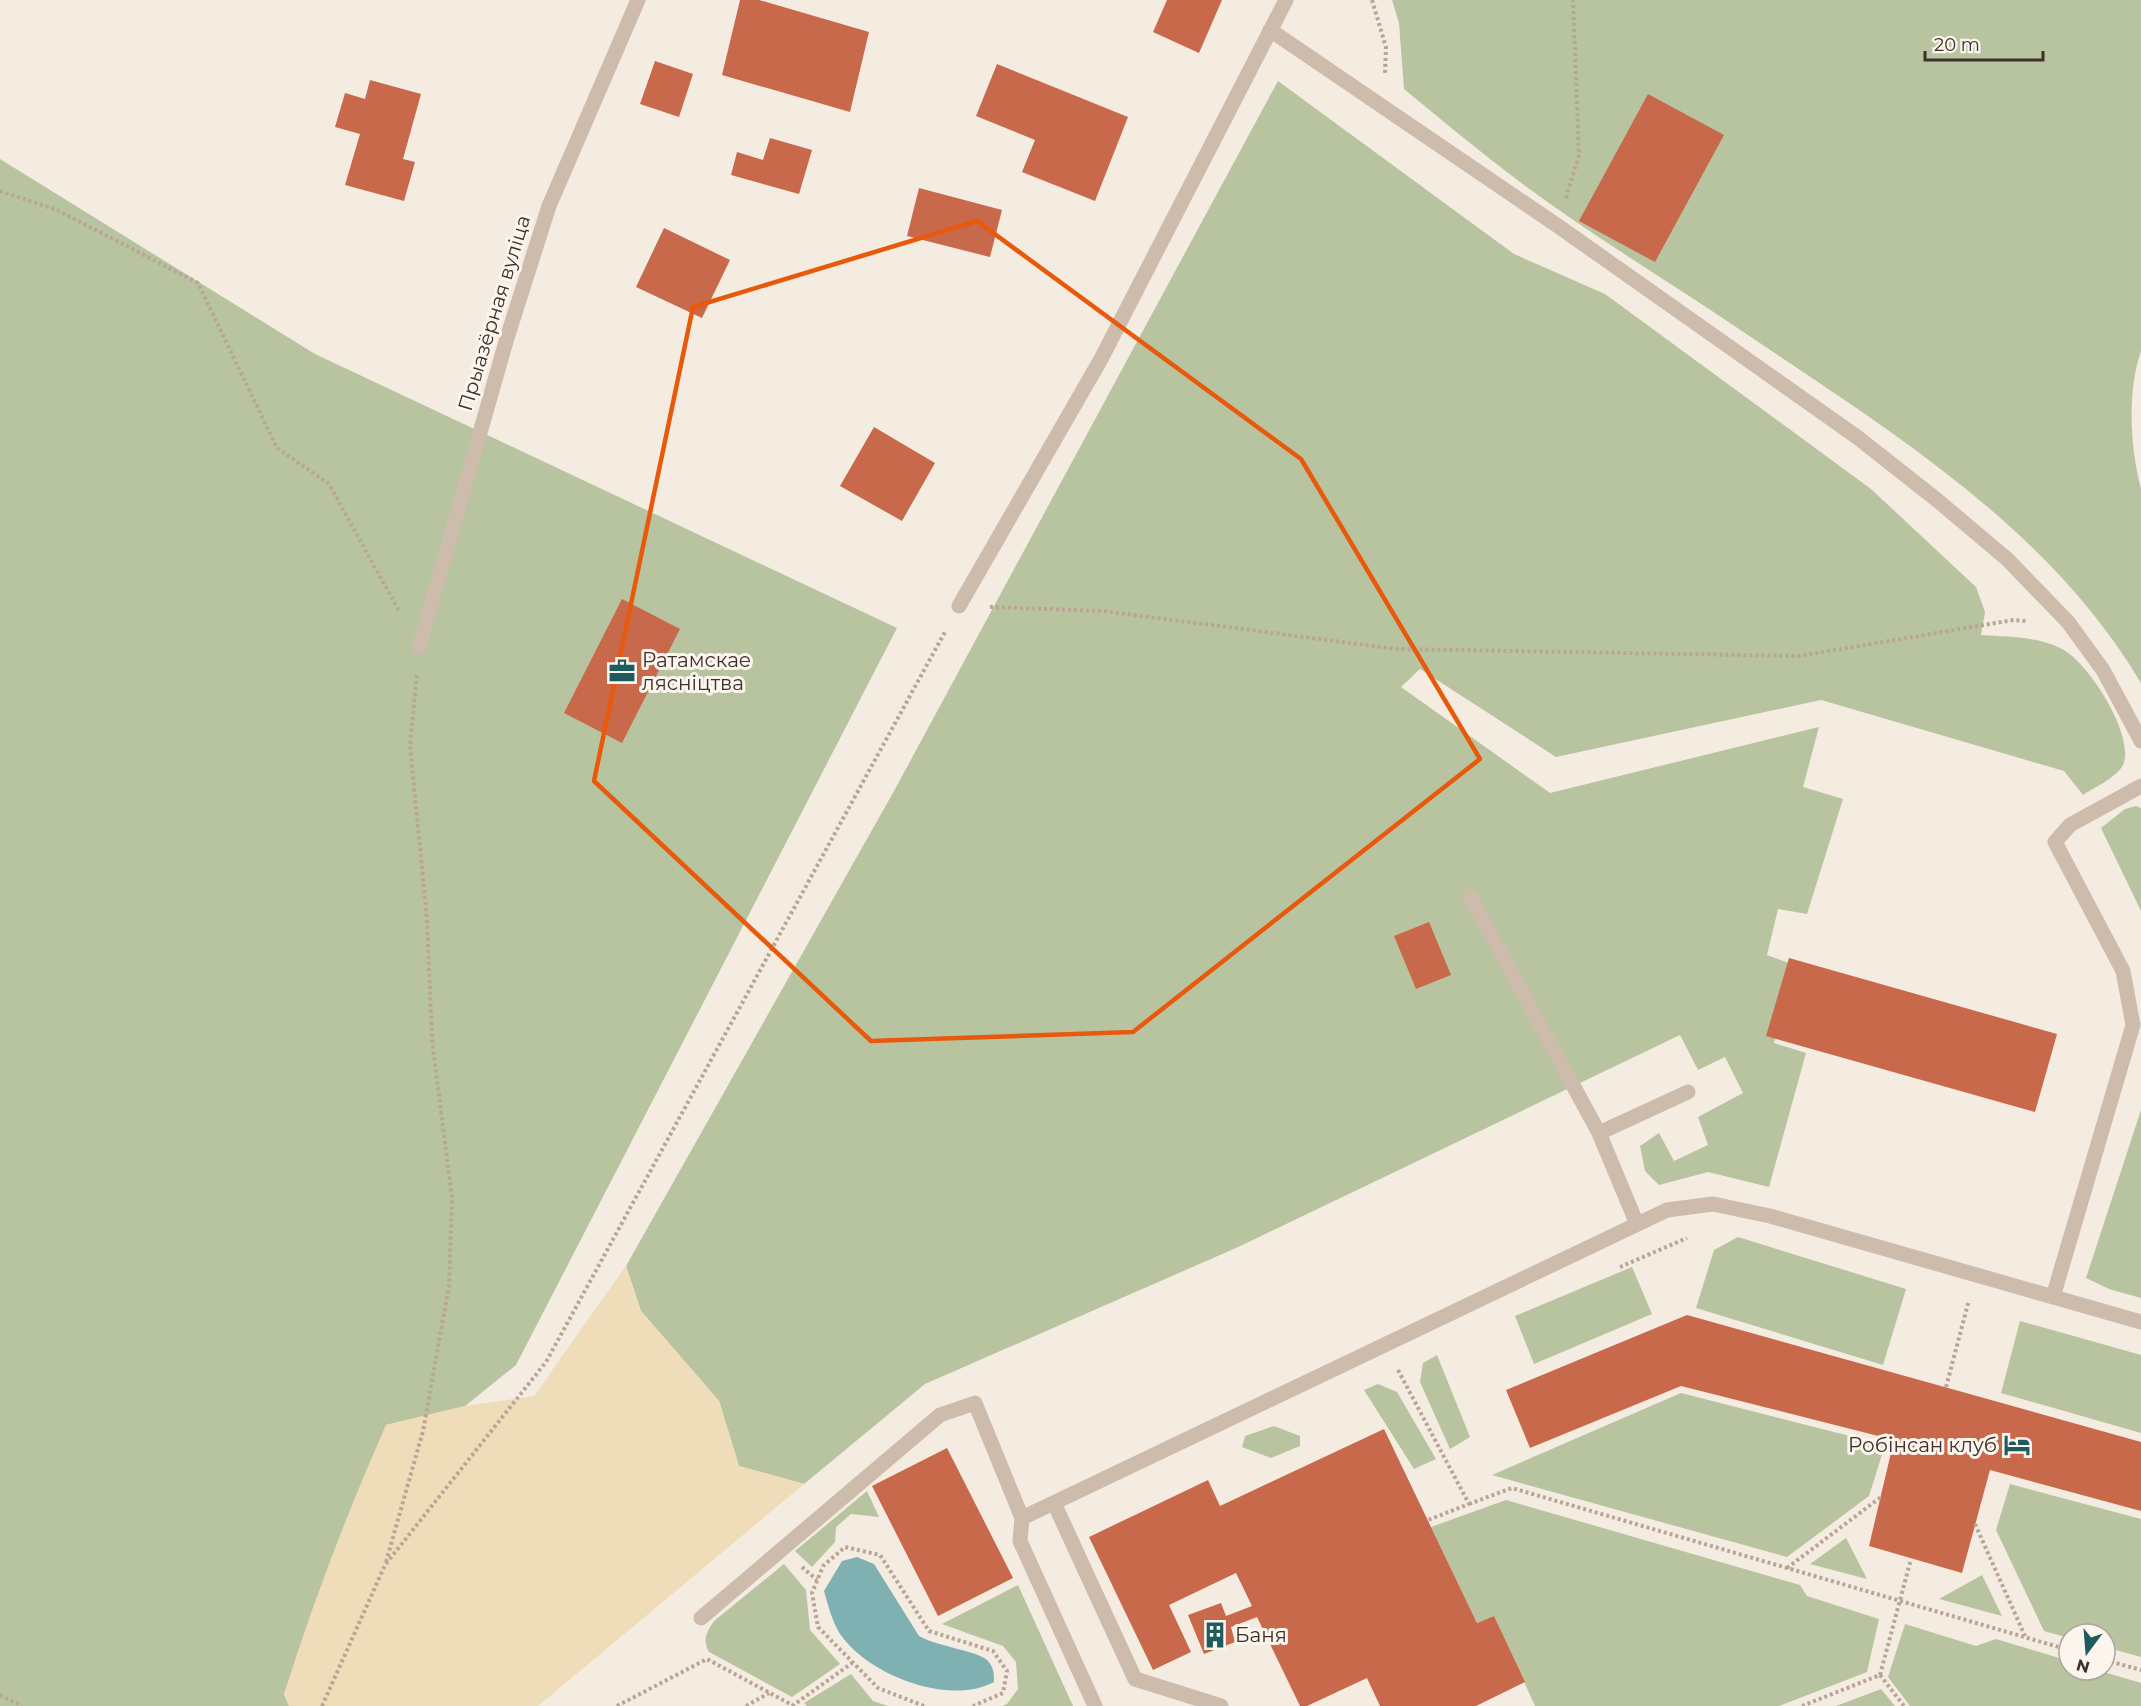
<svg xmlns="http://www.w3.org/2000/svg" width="2141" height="1706" viewBox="0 0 2141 1706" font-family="Montserrat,sans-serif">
<rect width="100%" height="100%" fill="#f4ebe1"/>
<path fill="#b8c4a0" d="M1392,0H2141V351C2127,392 2130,447 2141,489V683C2048,526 1887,429 1739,329C1666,280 1590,234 1520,182C1480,152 1442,120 1404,89L1399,23Z
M1278,81L1514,254L1605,294L1871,489L1976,587L1985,612L1981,635C2008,637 2037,636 2062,649C2088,662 2136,736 2123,765C2116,778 2095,787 2083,795L2064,771L1821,700L1556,757L1420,669L1401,687L1550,793L1819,727L1803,787L1843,799L1807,914L1778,909L1767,955L1794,965L1774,1043L1806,1053L1769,1187L1708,1172L1659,1185L1645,1171L1640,1146L1659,1133L1674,1161L1708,1145L1698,1117L1743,1093L1725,1057L1698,1070L1680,1035L1236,1248L925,1384L804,1484L739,1466L719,1401L641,1311L626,1266L894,791Z
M0,159L315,354L897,628L516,1365L465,1406L386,1425L284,1694L289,1706H0Z
M2136,806L2141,808V911L2101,828L2125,809Z
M2141,1110V1298L2109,1289L2086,1278Z
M1738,1237L1906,1289L1883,1365L1696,1308L1714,1250Z
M1632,1267L1652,1314L1534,1364L1515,1316Z
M2020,1321L2141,1355V1433L2001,1393Z
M1437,1355L1470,1437L1450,1449L1420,1382L1423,1363Z
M1378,1384L1397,1392L1436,1459L1414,1469L1364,1390Z
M1681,1393L1885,1445L1869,1496L1787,1557L1492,1475Z
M1274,1426L1300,1436V1446L1271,1458L1242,1447L1245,1436Z
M2010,1484L2141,1519V1657L2105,1647V1634H2069V1638L2044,1631L1996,1530Z
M867,1491L879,1517L851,1514L836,1527L835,1542L812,1567L795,1551Z
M1506,1500L1800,1585L1807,1596L1879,1619L1867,1672L1779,1706H1535L1494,1616L1477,1623L1431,1527Z
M1846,1538L1867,1579L1810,1564Z
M784,1564L806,1590L810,1630L840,1664L792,1697L709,1652C702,1640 707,1631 714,1621Z
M1982,1575L2002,1616L1939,1599Z
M1018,1585L1073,1706H1002L1007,1704L1018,1689L1016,1662L1003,1646L942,1624Z
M1905,1624L1976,1646L1996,1639L2069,1661V1670H2097L2141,1683V1706H1910L1888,1677Z
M851,1674L873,1701L888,1706H807L804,1703Z
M1881,1689L1895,1706H1836Z"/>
<path fill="#efdcb8" d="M626,1266L641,1311L719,1401L739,1466L804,1484L538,1706H289L284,1694C313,1602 347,1513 386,1425L465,1406L534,1396Z"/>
<path fill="#7fb0b2" d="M857,1557L874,1564L919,1636C936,1646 977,1651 987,1660C994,1667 994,1674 994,1682C950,1706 869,1676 840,1634C832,1621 828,1605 824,1591L842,1561Z"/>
<path fill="#c8694b" d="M740,0H759L869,32L850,112L722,75Z
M1167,0H1222L1199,53L1153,32Z
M655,61L693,74L679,117L640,104Z
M997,64L1128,117L1095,201L1022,172L1035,140L976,116Z
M370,80L421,94L403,159L415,162L404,201L345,185L360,134L335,127L345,93L365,99Z
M1648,94L1724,135L1655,262L1579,221Z
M770,138L812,150L799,194L731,175L737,152L763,160Z
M919,188L1002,210L990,257L907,236Z
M664,228L730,260L702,318L636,287Z
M874,427L935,463L902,521L840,486Z
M622,599L680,629L622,743L564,713Z
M1429,922L1451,975L1416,989L1394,936Z
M1789,958L2057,1034L2035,1112L1766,1036Z
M1687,1315L2141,1442V1511L1990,1470L1962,1573L1869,1546L1894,1440L1681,1386L1530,1448L1506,1390Z
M1384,1429L1477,1623L1494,1616L1525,1682L1476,1706H1380L1367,1678L1307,1706H1300L1257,1617L1231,1627L1235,1642L1204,1654L1188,1615L1221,1603L1226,1616L1252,1606L1236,1573L1169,1605L1191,1652L1153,1670L1089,1537L1208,1480L1220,1506Z
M947,1448L1013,1578L938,1616L872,1486Z"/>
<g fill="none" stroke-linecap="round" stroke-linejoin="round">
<path stroke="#b9a596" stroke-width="4" stroke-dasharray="3 3" stroke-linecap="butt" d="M1372,0L1386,47L1385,74
M0,191L57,210L198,283L277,448L329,484L399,611
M1566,198L1579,155L1573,0
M990,607L1103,611L1397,649L1799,656L2014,620L2027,621
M1620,1267L1687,1238
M1398,1370L1469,1504L1428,1520
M1946,1387L1969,1300
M1469,1504L1512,1488L2069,1650
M1975,1524L2025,1636
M386,1562L423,1431L449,1286L452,1198L432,1040L427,919L410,746L417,673
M802,1567L817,1580
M1787,1568L1881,1497
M2105,1660L2141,1670
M1880,1675L1904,1706
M0,1695L22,1706
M322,1706L385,1565L546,1362L946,630
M617,1706L707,1659L794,1706
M746,1706L769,1693
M792,1706L852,1663
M924,1706L878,1688L818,1627L812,1593L823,1566L845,1547L880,1555L929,1631L993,1651L1007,1671L1003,1693L973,1706
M1802,1706L1880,1675L1911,1559"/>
<path stroke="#cdbbac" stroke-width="15" d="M1270,30L1558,226L1857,437L1937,500L2007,559L2068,622L2103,670L2141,741
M959,606L1101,359L1286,0
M419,647L507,338L549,206L638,0
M1470,896L1599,1133
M1637,1224L1599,1133L1688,1092
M2053,1297L2133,1025L2123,971L2055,842L2070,825L2141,786
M1054,1503L1135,1679L1221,1706
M701,1618L940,1415L975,1403L1022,1518
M1095,1706L1020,1541L1022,1518L1667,1210L1713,1204L1770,1216L2141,1322"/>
</g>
<path fill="none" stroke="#e8590c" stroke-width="4.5" stroke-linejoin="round" d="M977,221L1301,459L1480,759L1133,1032L871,1041L594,781L693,307Z"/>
<defs>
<g id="office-bare" transform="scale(2.07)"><path d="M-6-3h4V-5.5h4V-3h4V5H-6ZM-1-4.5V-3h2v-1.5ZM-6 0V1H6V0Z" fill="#1f5a5e" stroke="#fbf5ee" stroke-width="2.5" paint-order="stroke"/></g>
<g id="hotel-bare" transform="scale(2.07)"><path d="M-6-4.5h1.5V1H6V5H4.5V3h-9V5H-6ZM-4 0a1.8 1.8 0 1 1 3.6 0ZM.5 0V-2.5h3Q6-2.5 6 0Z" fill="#1f5a5e" stroke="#fbf5ee" stroke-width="2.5" paint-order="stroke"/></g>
<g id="building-bare" transform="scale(2.07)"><path d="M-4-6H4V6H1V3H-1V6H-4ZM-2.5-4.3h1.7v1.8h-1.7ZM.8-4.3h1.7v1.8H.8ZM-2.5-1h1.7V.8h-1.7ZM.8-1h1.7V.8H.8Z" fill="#1f5a5e" stroke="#fbf5ee" stroke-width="2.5" paint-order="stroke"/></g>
</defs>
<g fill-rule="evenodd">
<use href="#office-bare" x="622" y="671"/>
<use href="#hotel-bare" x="2017" y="1445"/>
<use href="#building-bare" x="1215" y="1635"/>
</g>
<g text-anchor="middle" stroke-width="6" stroke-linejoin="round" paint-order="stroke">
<g font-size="20" fill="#3b302b" stroke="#fbf5ee">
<text transform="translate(494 313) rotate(-73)" y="7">Прыазёрная вуліца</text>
</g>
<g font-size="20" fill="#3b302b" stroke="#fbf5ee" text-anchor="start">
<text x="642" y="667">Ратамскае<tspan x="642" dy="23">лясніцтва</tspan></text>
<text x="1997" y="1452" text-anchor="end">Робінсан клуб</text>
<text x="1235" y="1642">Баня</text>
</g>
</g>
<g transform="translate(2087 1652) rotate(196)"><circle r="28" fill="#fbf5ee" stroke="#aea6a0" stroke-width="1.5"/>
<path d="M0-4.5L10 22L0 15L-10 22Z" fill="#1f5a5e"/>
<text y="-9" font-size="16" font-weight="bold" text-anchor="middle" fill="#3b302b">N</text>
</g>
<path d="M1925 51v9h118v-9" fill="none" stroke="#3b302b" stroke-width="3"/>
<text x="1934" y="51" font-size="18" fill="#3b302b" stroke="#fbf5ee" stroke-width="4.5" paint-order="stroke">20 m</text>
</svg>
